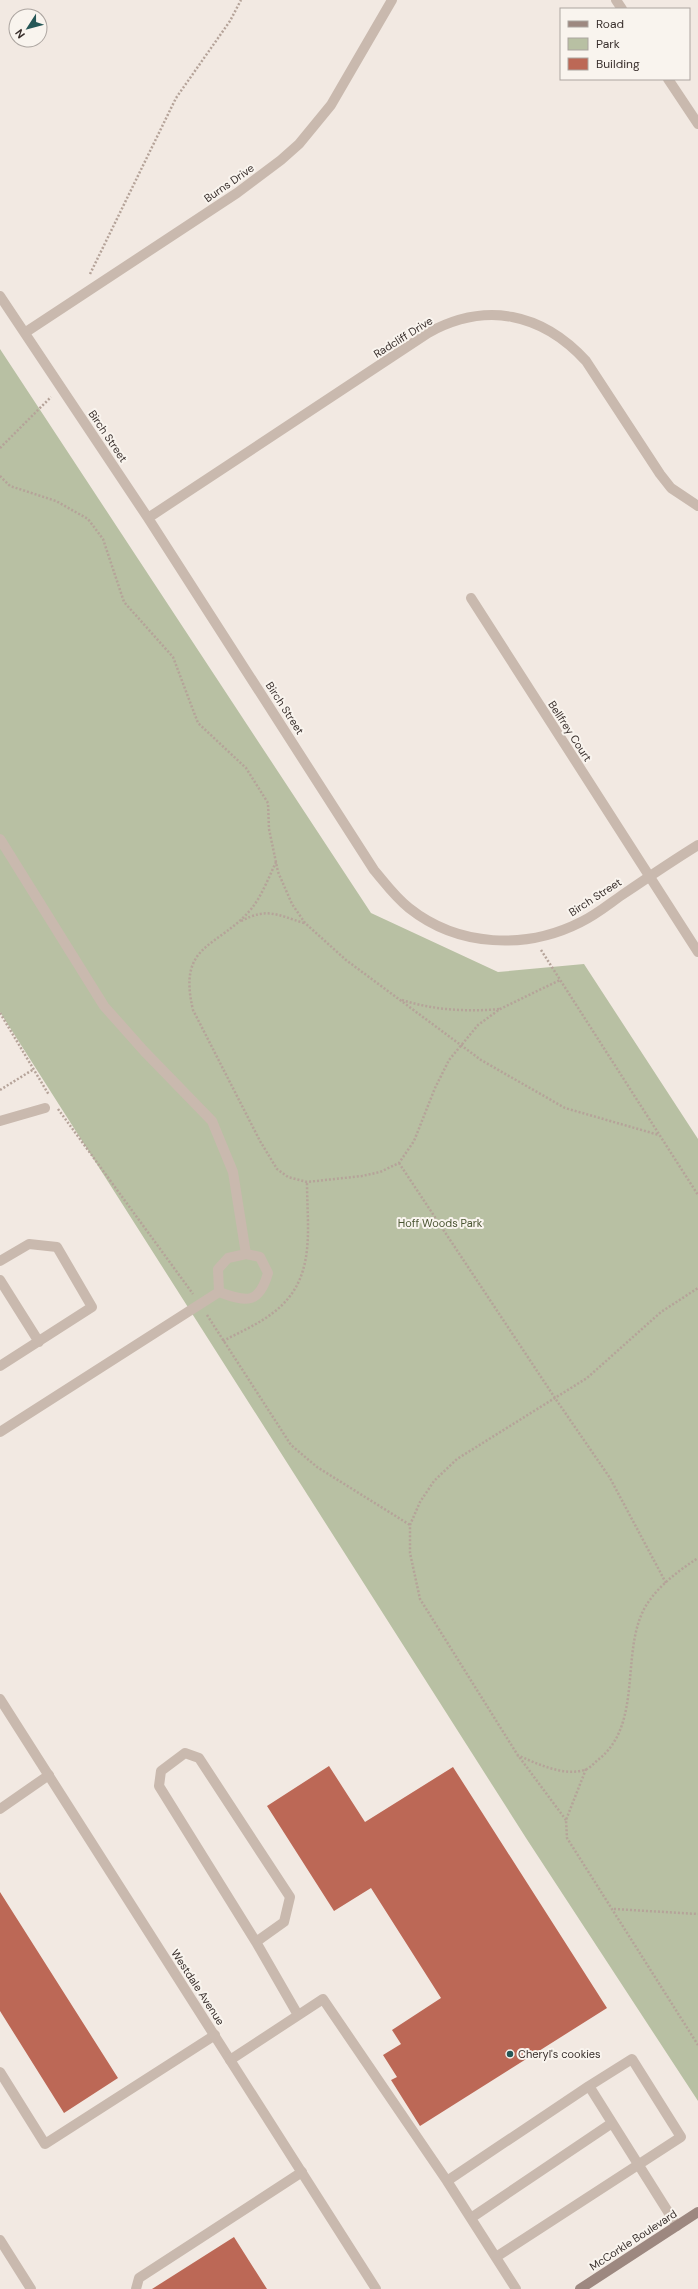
<svg xmlns="http://www.w3.org/2000/svg" width="698" height="2289" viewBox="0 0 698 2289" font-family="'DM Sans',sans-serif">
<rect width="100%" height="100%" fill="#f2e9e2"/>
<path fill="#b8c0a3" d="M0,349L371,913L498,972L584,964L698,1139V2101L526,1838L0,1012Z"/>
<path fill="#bc6856" d="M329,1766L365,1822L453,1767L607,2008L420,2126L391,2080L397,2077L383,2055L401,2044L392,2030L441,1998L371,1888L334,1911L267,1806Z
M0,1892L118,2078L64,2113L0,2011Z
M234,2237L267,2289H152Z"/>
<g fill="none" stroke-linecap="round" stroke-linejoin="round">
<path stroke="#b5a399" stroke-width="2.5" stroke-dasharray="2 2" stroke-linecap="butt" d="M90,274L176,98L230,21L241,0
M0,448L51,397
M0,476L10,486L56,501L88,519L103,539L124,602L173,657L198,723L246,768L268,803L269,829L278,872L292,904L305,923L346,960L481,1060L565,1108L659,1135
M276,862C269,877 262,895 252,908C218,949 177,942 193,1010L260,1141L277,1169L288,1177L307,1182L362,1176L380,1172L399,1163L414,1141L435,1088L449,1060L478,1025L500,1009L560,980
M241,921C268,907 277,915 304,923
M541,950L698,1195
M402,1000C433,1010 467,1012 500,1009
M0,1013L49,1095
M0,1090L34,1069
M58,1109L193,1294
M399,1163L555,1398L610,1478L666,1583
M207,1315L291,1445L317,1467L410,1525
M223,1341C240,1332 259,1324 274,1312C317,1279 307,1230 307,1182
M517,1755C536,1763 565,1778 587,1769C591,1767 595,1762 599,1759C639,1727 624,1665 639,1621C648,1593 675,1573 698,1558
M586,1769L566,1820L567,1838L698,2045
M566,1820L517,1754L420,1599L410,1553V1525L420,1502L434,1481L457,1459L587,1378L661,1312L698,1288
M614,1909L698,1914"/>
<path stroke="#c9b9ae" stroke-width="10" d="M0,839L104,1006L144,1051L212,1121L233,1172L246,1254
M0,1121L45,1108
M246,1254L260,1257L268,1273C259,1305 246,1302 219,1292L218,1269L228,1258Z
M0,1261L29,1244L57,1247L92,1307L0,1366
M0,1280L39,1342
M0,1432L219,1292
M0,1809L49,1775
M256,1942L284,1922L290,1897L199,1758L185,1753L161,1771L159,1786L256,1942L298,2015
M230,2060L323,1999L447,2181
M0,2072L45,2144L215,2035
M471,2218L612,2123
M0,2240L31,2289
M496,2257L681,2137L632,2059L589,2086
M136,2289L139,2278L302,2172
M516,2289L447,2181L589,2086L677,2226"/>
<path stroke="#c9b9ae" stroke-width="10" d="M616,0L622,9
M668,79L698,124
M0,296L148,518L374,870C385,883 395,897 409,908C458,947 526,950 581,922C596,915 609,904 622,895C647,878 672,861 698,845
M26,332L237,193L281,160L299,144L331,105L392,0
M148,518L428,333C486,301 542,313 586,361L660,474L671,488L698,506
M471,598L698,952
M0,1699L376,2289"/>
<path stroke="#9d8880" stroke-width="10" d="M580,2289L698,2212"/>
</g>
<circle fill="#255757" stroke="#f9f4ee" stroke-width="1.5" cx="510" cy="2054" r="4"/>
<g text-anchor="middle" stroke-width="4" stroke-linejoin="round" paint-order="stroke">
<g font-size="11" fill="#392f2c" stroke="#f9f4ee">
<text transform="translate(229 183) rotate(-35)" y="4">Burns Drive</text>
<text transform="translate(403 337) rotate(-32)" y="4">Radcliff Drive</text>
<text transform="translate(108 436) rotate(56)" y="4">Birch Street</text>
<text transform="translate(285 708) rotate(57)" y="4">Birch Street</text>
<text transform="translate(570 731) rotate(57)" y="4">Bellfrey Court</text>
<text transform="translate(595 897) rotate(-33)" y="4">Birch Street</text>
<text transform="translate(198 1987) rotate(57)" y="4">Westdale Avenue</text>
<text transform="translate(633 2240) rotate(-33)" y="4">McCorkle Boulevard</text>
</g>
<g font-size="11" fill="#4a5532" stroke="#f9f4ee">
<text x="440" y="1227">Hoff Woods Park</text>
</g>
<g font-size="11" fill="#392f2c" stroke="#f9f4ee" text-anchor="start">
<text x="518" y="2058">Cheryl's cookies</text>
</g>
</g>
<rect x="560" y="8" width="130" height="72" fill="#f9f4ee" stroke="#aca5a0"/>
<rect x="568" y="21" width="20" height="6" fill="#9d8880" stroke="#aca5a0"/>
<text x="596" y="28" font-size="12" fill="#392f2c">Road</text>
<rect x="568" y="38" width="20" height="12" fill="#b8c0a3" stroke="#aca5a0"/>
<text x="596" y="48" font-size="12" fill="#392f2c">Park</text>
<rect x="568" y="58" width="20" height="12" fill="#bc6856" stroke="#aca5a0"/>
<text x="596" y="68" font-size="12" fill="#392f2c">Building</text>
<g transform="translate(28 28) rotate(234)"><circle r="19" fill="#f9f4ee" stroke="#aca5a0"/>
<path d="M0-3L7 15L0 10L-7 15Z" fill="#255757"/>
<text y="-6" font-size="11" font-weight="bold" text-anchor="middle" fill="#392f2c">N</text>
</g>
</svg>
